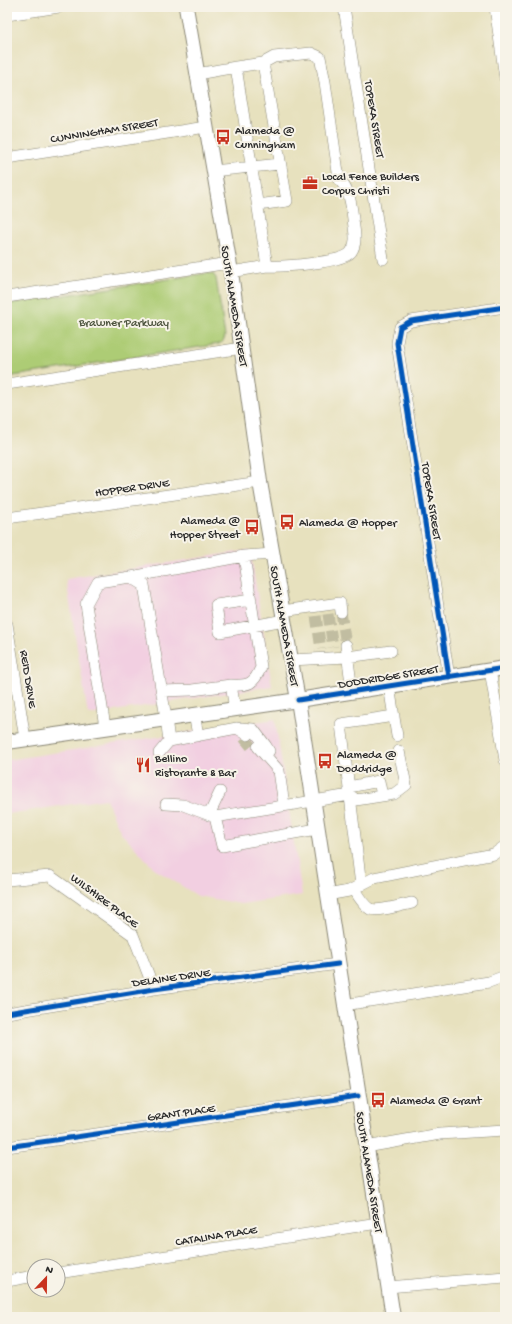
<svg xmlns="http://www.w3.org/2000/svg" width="512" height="1324" viewBox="0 0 512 1324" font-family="'Gochi Hand',sans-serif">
<rect width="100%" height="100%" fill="#f7f3e8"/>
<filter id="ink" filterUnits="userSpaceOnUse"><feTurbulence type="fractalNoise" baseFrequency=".025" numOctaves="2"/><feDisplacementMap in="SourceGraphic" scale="8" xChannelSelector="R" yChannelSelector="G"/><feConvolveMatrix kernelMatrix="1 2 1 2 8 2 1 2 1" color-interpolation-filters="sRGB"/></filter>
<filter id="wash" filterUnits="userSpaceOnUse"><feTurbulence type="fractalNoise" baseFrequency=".012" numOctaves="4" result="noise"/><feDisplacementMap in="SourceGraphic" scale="16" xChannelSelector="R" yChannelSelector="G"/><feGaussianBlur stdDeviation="0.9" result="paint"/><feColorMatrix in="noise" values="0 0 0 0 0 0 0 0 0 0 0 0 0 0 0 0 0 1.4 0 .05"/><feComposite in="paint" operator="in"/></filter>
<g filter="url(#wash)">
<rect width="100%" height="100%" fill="#e7e1be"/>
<path fill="#f2cfe1" d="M250,550L272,686L88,715L66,579Z
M275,719L302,895L241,904L198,896L156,870L121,833L106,799L7,814V760Z"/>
<path fill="#adcc74" stroke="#6c7c50" d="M208,273L213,274L216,278L225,336L224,340L219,344L7,377V304Z"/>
</g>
<g filter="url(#ink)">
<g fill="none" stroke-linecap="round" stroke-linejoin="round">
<path stroke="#c1bda1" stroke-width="11" stroke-dasharray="11 5.5" stroke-linecap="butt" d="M341,612L346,645
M328,614L333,647
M316,616L321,649
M244,738L254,750"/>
<g stroke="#898674" stroke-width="12">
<path id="minor" d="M344,7L383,259
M495,7L505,78
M7,15L59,7
M263,63L274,57L311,53L320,57L325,82L339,179C350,192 351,202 353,219C354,230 358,243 351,252C343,263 281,267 267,266
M236,67L263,63L287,201L258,205
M197,74L236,67L267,266L231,272
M7,158L206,127
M213,171L280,164
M7,297L229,263
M7,384L242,348
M7,518L260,482
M131,577L244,556L272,554
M251,600L216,605L220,632L284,620
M282,611L340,603L341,612
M7,624L25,739
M346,645L352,691
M291,660L347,657L391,651
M490,670L505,760
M449,677L397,343L400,327L411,321L505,307
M231,685C249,686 254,684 261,667L244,556
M389,686L397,736
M162,691L192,690L231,685L235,709
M194,714L198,735
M105,727L86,604L98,582L131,577L144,585L166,718L169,741L159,753
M241,728L253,729L266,746L269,751
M169,741L237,728L248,735
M258,747L279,771L284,805
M349,787L379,781L382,796
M166,804L183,805L215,817L222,846L317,829
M209,815L220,792
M215,817L350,795L356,800L394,794L406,785L399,751
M7,880L50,876L133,935L154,989
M361,885L341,724L394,716
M354,889C358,896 363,905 370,909C378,912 402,905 412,903
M327,895L349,891L374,878L494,854L505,846
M344,1005L489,982L505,976
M7,1013L154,989L338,964
M7,1147L358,1096
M366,1147L440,1134L505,1130
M58,1273L378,1223
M7,1281L34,1276
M388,1287L505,1277"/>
</g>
<g stroke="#898674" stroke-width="16">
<path id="major" d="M186,7L231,272L260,482L298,700L393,1317
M7,742L298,700L505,668"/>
</g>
<use href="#minor" stroke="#fff" stroke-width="11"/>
<use href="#major" stroke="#fff" stroke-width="14"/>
<g stroke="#f7f3e8" stroke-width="8">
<path id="cycleway" d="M449,677L397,343L400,327L411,321L505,307
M298,700L505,668
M7,1013L154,989L338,964
M7,1147L358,1096"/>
</g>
<use href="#cycleway" stroke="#0057b8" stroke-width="5"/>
</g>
</g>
<defs>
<g id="bus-bare" transform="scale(1.2)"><path d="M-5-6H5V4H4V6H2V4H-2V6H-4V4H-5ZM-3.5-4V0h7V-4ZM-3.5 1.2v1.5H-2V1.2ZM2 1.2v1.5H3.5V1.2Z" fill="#c8321e" stroke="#f7f3e8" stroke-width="2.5" paint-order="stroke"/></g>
<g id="office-bare" transform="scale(1.2)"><path d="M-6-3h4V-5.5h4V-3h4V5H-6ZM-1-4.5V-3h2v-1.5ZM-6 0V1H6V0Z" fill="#c8321e" stroke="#f7f3e8" stroke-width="2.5" paint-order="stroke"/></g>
<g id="restaurant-bare" transform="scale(1.2)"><path d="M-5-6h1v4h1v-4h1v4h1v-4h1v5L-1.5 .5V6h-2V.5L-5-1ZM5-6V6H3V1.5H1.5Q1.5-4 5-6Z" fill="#c8321e" stroke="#f7f3e8" stroke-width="2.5" paint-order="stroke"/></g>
</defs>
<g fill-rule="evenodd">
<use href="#bus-bare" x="223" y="137"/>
<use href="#office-bare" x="310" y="183"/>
<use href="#bus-bare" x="287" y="522"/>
<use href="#bus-bare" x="252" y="527"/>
<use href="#bus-bare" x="325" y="761"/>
<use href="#restaurant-bare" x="143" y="765"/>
<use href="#bus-bare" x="378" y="1100"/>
</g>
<g text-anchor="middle" stroke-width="4" stroke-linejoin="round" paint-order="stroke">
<g font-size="12" fill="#2b2b2b" stroke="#f7f3e8">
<text transform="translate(375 119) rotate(81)" y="4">TOPEKA STREET</text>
<text transform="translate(104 130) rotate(-9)" y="4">CUNNINGHAM STREET</text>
<text transform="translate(235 306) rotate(81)" y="4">SOUTH ALAMEDA STREET</text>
<text transform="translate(132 487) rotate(-8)" y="4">HOPPER DRIVE</text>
<text transform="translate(432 501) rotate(81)" y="4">TOPEKA STREET</text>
<text transform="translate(285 626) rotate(80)" y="4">SOUTH ALAMEDA STREET</text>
<text transform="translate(388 676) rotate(-9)" y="4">DODDRIDGE STREET</text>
<text transform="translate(29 679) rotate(81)" y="4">REID DRIVE</text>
<text transform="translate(105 900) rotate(37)" y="4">WILSHIRE PLACE</text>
<text transform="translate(171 977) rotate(-8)" y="4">DELAINE DRIVE</text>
<text transform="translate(181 1112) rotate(-8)" y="4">GRANT PLACE</text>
<text transform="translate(370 1172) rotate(81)" y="4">SOUTH ALAMEDA STREET</text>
<text transform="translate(216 1235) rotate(-9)" y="4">CATALINA PLACE</text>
</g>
<g font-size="12" fill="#2b2b2b" stroke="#f7f3e8" text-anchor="start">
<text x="235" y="134">Alameda @<tspan x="235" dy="14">Cunningham</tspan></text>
<text x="322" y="180">Local Fence Builders<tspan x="322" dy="14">Corpus Christi</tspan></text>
<text x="240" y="524" text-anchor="end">Alameda @<tspan x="240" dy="14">Hopper Street</tspan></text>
<text x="299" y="526">Alameda @ Hopper</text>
<text x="337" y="758">Alameda @<tspan x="337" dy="14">Doddridge</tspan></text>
<text x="155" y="762">Bellino<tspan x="155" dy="14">Ristorante &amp; Bar</tspan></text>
<text x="390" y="1104">Alameda @ Grant</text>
</g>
<g font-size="12" fill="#4c533d" stroke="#f7f3e8">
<text x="124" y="326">Brawner Parkway</text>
</g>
</g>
<rect width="512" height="1324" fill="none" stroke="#f7f3e8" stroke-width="24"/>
<g transform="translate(46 1278) rotate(22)"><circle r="19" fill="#f7f3e8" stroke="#a5a39c"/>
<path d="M0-3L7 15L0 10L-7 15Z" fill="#c8321e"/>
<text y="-6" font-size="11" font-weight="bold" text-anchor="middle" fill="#2b2b2b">N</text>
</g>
</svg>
